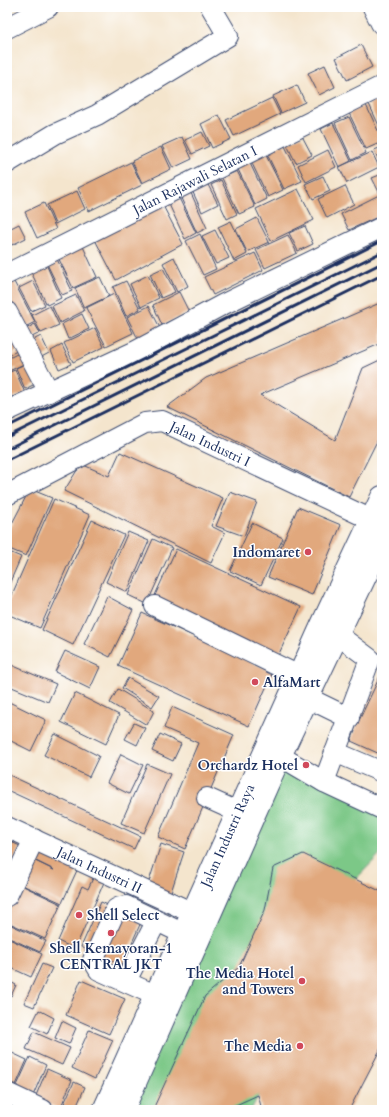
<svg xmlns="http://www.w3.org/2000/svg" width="389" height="1117" viewBox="0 0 389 1117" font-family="Cardo,serif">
<rect width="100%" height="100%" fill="#fff"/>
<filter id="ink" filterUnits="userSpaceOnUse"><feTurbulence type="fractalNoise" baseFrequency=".025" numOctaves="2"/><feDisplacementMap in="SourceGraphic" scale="8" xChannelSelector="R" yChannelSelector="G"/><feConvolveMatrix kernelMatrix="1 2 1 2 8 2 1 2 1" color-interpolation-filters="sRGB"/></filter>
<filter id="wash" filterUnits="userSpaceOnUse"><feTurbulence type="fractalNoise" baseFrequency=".012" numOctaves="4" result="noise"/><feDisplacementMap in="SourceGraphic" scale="16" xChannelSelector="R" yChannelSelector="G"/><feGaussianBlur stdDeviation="0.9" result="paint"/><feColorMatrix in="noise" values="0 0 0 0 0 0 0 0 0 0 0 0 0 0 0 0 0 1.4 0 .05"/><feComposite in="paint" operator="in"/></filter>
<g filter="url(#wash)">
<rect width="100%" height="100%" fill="#f4e5cd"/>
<path fill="#7bc887" stroke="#4b7c72" d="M280,756L382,807V852L353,882L276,1061L251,1110H122Z"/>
<g id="blocks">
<path fill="#e1a87d" d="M361,45L372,67L347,80L336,58Z
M325,65L335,87L319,95L308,73Z
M297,85L305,102L281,113L273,96Z
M382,97V132L369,104Z
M272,98L280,114L234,136L226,120Z
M366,105L382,139V142L366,149L349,113Z
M219,115L231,139L212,148L201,124Z
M349,117L366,153L352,160L335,123Z
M333,123L351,161L339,167L321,129Z
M202,132L209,146L192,154L185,140Z
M302,136L312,155L296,163L286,143Z
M182,137L192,159L173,168L162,146Z
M284,144L302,181L284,189L266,152Z
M161,147L171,169L142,183L132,161Z
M382,147V167L374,150Z
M263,149L283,190L268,197L248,155Z
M328,150L336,167L306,182L298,165Z
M372,152L379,167L347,183L339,167Z
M246,155L267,199L255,205L234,161Z
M131,162L142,185L89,211L78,188Z
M382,168V198L372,178L382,174L380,169Z
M237,171L255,207L239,214L222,178Z
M323,176L330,191L313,199L305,184Z
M221,180L237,214L227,219L211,185Z
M206,181L218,204L202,212L191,188Z
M345,186L354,204L327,218L318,199Z
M298,189L314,220L271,241L256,209Z
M77,191L85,209L55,224L47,205Z
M190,191L207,228L197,233L180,196Z
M177,194L196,233L185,239L167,200Z
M379,195L382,202V215L349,230L341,214Z
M160,200L183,244L116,280L93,236Z
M44,203L56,229L37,238L25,212Z
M257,218L269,242L247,252L236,229Z
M231,221L247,254L234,261L218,227Z
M19,224L26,238L12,245L7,236V230Z
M305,226L313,244L298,251L289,233Z
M215,230L229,258L216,264L202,236Z
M200,234L216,269L203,275L186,241Z
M288,235L297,253L265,268L256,250Z
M80,240L97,277L73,288L56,253Z
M255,253L263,270L213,295L204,277Z
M56,257L72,291L62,295L46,262Z
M174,257L188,286L177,292L163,263Z
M46,264L61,298L47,305L31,272Z
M163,268L175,292L161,298L150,274Z
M148,275L159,298L141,307L130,284Z
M100,277L109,296L84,308L75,288Z
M12,278L35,322L19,330L7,306V280Z
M33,281L45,305L31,311L19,288Z
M126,281L140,309L126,316L113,287Z
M179,292L189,312L162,325L153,305Z
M114,294L133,333L106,346L86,308Z
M76,295L84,311L60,323L52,306Z
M382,302V343L260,395L335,440L363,368L382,359V431L349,497L167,407L206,378Z
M50,306L59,325L41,333L32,315Z
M149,306L160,328L138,339L127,317Z
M82,314L89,329L68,339L62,324Z
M35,324L40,333L24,341L20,332Z
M95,328L104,347L73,362L64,343Z
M14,334L21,349L7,356V338Z
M41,336L49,353L34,361L25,344Z
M62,345L71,364L59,369L51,351Z
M23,351L28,362L7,372V359Z
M30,362L39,382L25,389L16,368Z
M15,370L25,393L12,398L7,386V373Z
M120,452L223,498L211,526L225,533L211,563L64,491L81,464L109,476Z
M30,489L52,498L26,556L7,548V533Z
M230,492L257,502L244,536L216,526Z
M54,499L90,515L40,628L7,614V606Z
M298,507L341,525L312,595L268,577Z
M92,520L124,535L73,645L42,630Z
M252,523L283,538L261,585L230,571Z
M128,532L149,541L127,592L106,582Z
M153,539L172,548L147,604L128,595Z
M176,549L301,607L276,660L152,602Z
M7,551L21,557L7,589Z
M107,596L133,610L110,657L84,644Z
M142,613L273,672L249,726L118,666Z
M65,651L100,667L90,689L55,672Z
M9,664L56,684L48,702L7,685V668Z
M382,672V755L351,741L355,731H354Z
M128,678L159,696L152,707L122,688Z
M118,689L154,711L147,725L110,703Z
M75,693L119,715L106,744L61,722Z
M7,701L46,720L31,751L7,739Z
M172,707L234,735L185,849L158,837L198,743L164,728Z
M134,723L145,728L137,745L125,739Z
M55,734L99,756L89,777L44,755Z
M160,734L181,744L173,761L152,751Z
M121,754L143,765L129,794L107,783Z
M147,764L170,774L144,833L121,823Z
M7,774L140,836L134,849L7,790Z
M7,840L20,846L7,875Z
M161,844L184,852L169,898L146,891Z
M37,847L79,866L62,903L20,884L31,859L54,870L32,859Z
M303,854L382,892V1046L349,1110H262L258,1095L225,1110H163L154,1107L205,996L239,967L265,910L273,868Z
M94,876L105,880L75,949L58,941L82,886L88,889Z
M19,884L61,904L45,939L7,922V911Z
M101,902L142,920L122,965L81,947Z
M7,923L46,941L40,952L7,937Z
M7,938L42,954L31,977L7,966Z
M42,964L52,968L34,1007L24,1003Z
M7,980L16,985L11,996L7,994Z
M81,980L125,999L109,1034L66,1015Z
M39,1010L54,1018L47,1034L31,1026Z
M62,1021L76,1028L69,1044L55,1038Z
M89,1030L113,1040L95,1079L72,1068Z
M34,1032L70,1048L62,1065L26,1049Z
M8,1051L27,1060L16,1085L7,1081Z
M30,1057L46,1065L32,1098L15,1090Z
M47,1069L72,1080L60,1109L35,1098Z
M74,1082L85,1087L75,1110H61Z"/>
</g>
</g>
<g filter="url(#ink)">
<use href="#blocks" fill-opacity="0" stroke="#3c4a6f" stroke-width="1"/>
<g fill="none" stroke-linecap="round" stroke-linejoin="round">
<g stroke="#3c4a6f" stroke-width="22">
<g id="minor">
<path d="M7,28L48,7"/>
<path d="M7,163L55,134L97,115L228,36L211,7"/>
<path id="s1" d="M7,274L382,86"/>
<path d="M7,312L49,392"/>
<path d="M7,411L136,351L222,305L382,227"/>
<path id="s2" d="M7,495L145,423L162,421L372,520"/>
<path d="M155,606L299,676"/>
<path d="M308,698L349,718"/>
<path d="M335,752L382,772"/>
<path d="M280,756L324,782L382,809"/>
<path d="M324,782L370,659L338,635"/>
<path d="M207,798L238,812"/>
<path id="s3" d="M7,827L193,913"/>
<path d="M7,896L34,839"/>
<path d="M126,981L156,922"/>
<path d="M155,995L99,970L93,960L116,909L120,907L126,906L184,934"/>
<path d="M7,1093L43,1110"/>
</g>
</g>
<g stroke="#3c4a6f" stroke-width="24">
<g id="major">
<path d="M374,7L382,23"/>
<path id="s4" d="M104,1110L321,627L382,497"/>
<path d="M123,1110L280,756L382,541"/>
</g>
</g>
<use href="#minor" stroke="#fff" stroke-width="20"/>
<use href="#major" stroke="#fff" stroke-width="22"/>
<path stroke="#1b2f5e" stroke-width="3" d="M7,427L382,241
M7,437L382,252
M7,449L382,263
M7,460L382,275"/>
</g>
</g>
<g fill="#d1495b" stroke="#fff" stroke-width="1.5">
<circle cx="308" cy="552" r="4"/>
<circle cx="255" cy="682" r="4"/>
<circle cx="306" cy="765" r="4"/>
<circle cx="79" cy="915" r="4"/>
<circle cx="111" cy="933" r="4"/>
<circle cx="302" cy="981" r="4"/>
<circle cx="300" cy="1046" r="4"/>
</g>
<g text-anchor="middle" stroke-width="3" stroke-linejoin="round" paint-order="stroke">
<g font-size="14" fill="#1b2f5e" stroke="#fff">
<text dy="5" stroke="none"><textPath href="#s1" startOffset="210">Jalan Rajawali Selatan I</textPath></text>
<text dy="5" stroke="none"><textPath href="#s2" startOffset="226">Jalan Industri I</textPath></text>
<text dy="5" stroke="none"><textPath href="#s4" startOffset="301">Jalan Industri Raya</textPath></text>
<text dy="5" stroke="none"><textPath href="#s3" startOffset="102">Jalan Industri II</textPath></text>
</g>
<g font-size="14" font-weight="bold" fill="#1b2f5e" stroke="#fff" text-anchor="end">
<text x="300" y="557">Indomaret</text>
<text x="263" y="687" text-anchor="start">AlfaMart</text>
<text x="298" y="770">Orchardz Hotel</text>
<text x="87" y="920" text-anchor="start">Shell Select</text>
<text x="111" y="953" text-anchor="middle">Shell Kemayoran-1<tspan x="111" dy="16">CENTRAL JKT</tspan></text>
<text x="294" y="978">The Media Hotel<tspan x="294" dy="16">and Towers</tspan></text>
<text x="292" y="1051">The Media</text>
</g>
</g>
<rect width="389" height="1117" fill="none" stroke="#fff" stroke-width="24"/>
</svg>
